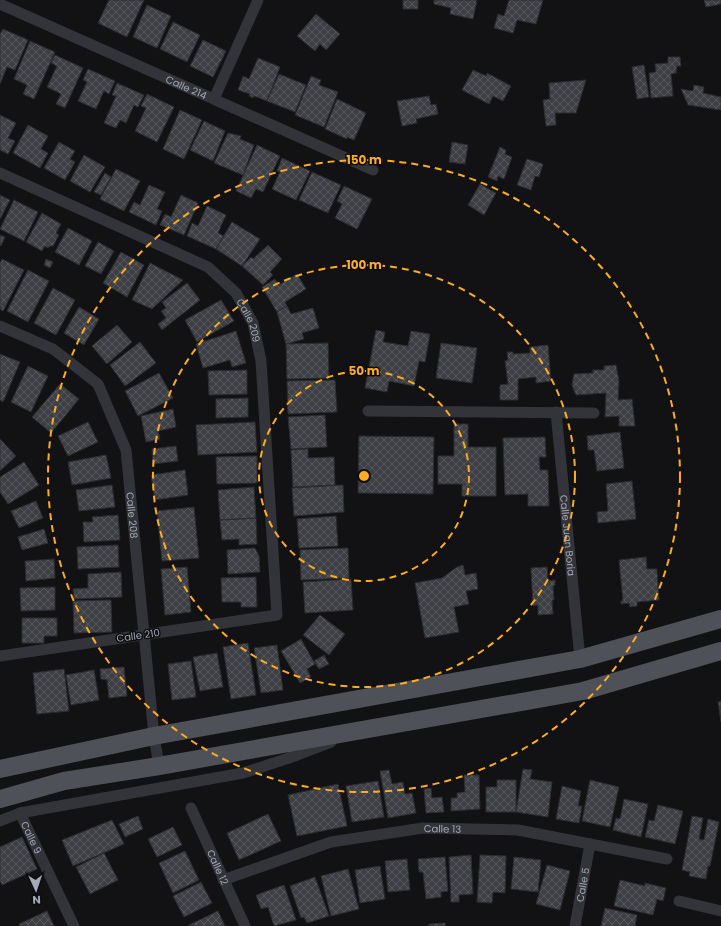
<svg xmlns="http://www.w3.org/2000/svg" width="721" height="926" viewBox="0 0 721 926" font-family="Poppins,sans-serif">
<defs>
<pattern id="building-cross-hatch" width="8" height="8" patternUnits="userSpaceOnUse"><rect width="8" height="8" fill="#3e3f44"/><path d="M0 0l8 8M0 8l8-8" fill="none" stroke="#57585d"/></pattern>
</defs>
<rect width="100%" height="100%" fill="#121214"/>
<path fill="url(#building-cross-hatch)" stroke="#2c2c30" d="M109,0H144L127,37L98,23Z
M403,0H418V9H403Z
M434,0H477L473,19L450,14L451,8L434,4Z
M509,0H543L536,24L517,20L513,33L494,28L498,14L504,16Z
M704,0H721V4L706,7Z
M147,5L171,16L157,48L133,37Z
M316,14L340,34L326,50L320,44L315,51L297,36Z
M173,22L200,35L187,62L160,49Z
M3,29L28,40L15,70L7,67L0,84V34Z
M203,40L226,51L213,77L190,66Z
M30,41L55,52L34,99L23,94L27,85L14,79Z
M55,55L83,68L65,108L56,104L61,94L47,87L57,66L51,63Z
M668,57H680L681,66H677L676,73L671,74L673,96L651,98L649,73L656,72L655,64L668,63Z
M258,58L280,67L267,101L254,96L253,98L249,96L250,94L238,90L243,76L249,79Z
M644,65L649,97L637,99L632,67Z
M88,69L115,81L109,94L104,91L96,109L78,101L87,82L83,80Z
M473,70L486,76L487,73L511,86L503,101L493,96L489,104L462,90Z
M279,74L306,85L295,112L267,101Z
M311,76L321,80L319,85L338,92L324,127L295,115Z
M586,80L576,113H555L556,125L546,126L543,100L550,99L549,83Z
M117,83L144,95L138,107L134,105L126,123L120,120L116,128L104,123L116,96L112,95Z
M694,85L704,87L703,93L721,97V110L688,105L681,89L693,91Z
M147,94L174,107L157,142L135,131L146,108L141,106Z
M429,96L431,105L436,104L438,114L416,119L417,123L402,126L397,101Z
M337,99L366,113L354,140L347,137V139L325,129Z
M180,110L202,120L184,159L163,149Z
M0,115L16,123L8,138L15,141L8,154L0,150Z
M204,121L225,131L213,161L190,150Z
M28,125L48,136L41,149L48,153L40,168L13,153Z
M228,133L241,136L240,139L254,145L243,175L214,163Z
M59,142L75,151L70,159L75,162L65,180L44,168Z
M452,142L468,145L465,164L449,162Z
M257,145L280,156L263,192L256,189L251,198L236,191Z
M500,147L506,150L505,154L512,157L504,179L498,176L497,181L488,177Z
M84,155L105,167L90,192L70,181Z
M282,158L310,171L296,200L272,189L280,172L277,171Z
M527,159L543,164L539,177L535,176L531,190L517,185Z
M116,169L140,181L124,211L100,199Z
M312,172L341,185L328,213L299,200Z
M105,173L111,177L101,195L94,192Z
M480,184L496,193L484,215L468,205Z
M149,185L165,192L157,209L162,211L156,225L129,212L134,202L140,205Z
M344,186L372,199L357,229L335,218L342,204L337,201Z
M0,195L10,200L0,219Z
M181,195L198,203L184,235L160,225L165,214L171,217Z
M14,200L38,212L24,241L0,229Z
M207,206L226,215L218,233L224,236L216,249L187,236L192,223L198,226Z
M42,213L61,224L56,233L59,235L53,246H50L48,248L45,246L42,251L26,242Z
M232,222L260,239L242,266L216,249Z
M68,228L92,241L79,265L55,252Z
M0,235L5,237L1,246L0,245Z
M98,242L114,251L101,274L85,266Z
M268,245L282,259L270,272L273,275L263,285L242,266L251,257L253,259Z
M121,252L144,265L127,297L103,283Z
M2,259L24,270L3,311L0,309V263Z
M46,259L53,262L50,268L44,265Z
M150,263L183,280L152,309L132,300Z
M28,270L49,281L28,322L7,311Z
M297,274L306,289L285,302L287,306L277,312L262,287L275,279L279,285Z
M187,283L200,300L162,330L158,324L166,318L161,311L166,308L162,302Z
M53,288L75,300L56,335L34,323Z
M221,300L234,321L197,342L185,320Z
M287,306L291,314L313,308L319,328L302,333L304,339L286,344L277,312Z
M79,307L99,319L84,345L64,333Z
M117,325L132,342L107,364L92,346Z
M376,330L385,332L383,342L408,346L411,331L430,334L425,362L419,361L414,386L389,381L387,392L365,388Z
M236,331L246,363L232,367L230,360L203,368L196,344Z
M140,342L156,363L125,386L110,365Z
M328,343L329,378L287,379L286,344Z
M441,343L477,348L472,383L436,378Z
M548,345L551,381L536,383V377L518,379V400H500V385L508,384L505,361L508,360L507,352H513V354L530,353V347Z
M0,354L20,362L3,402L0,400Z
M616,365L619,381L618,400L632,399L635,426H619V416L605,417L606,393L576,395L572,385L574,374L593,373V370H604V366Z
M28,366L48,376L31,412L11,402Z
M247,370V394L209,395L208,371Z
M159,373L173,398L138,416L125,391Z
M335,380L337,412L288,414L287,381Z
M60,384L79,399L51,433L32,417Z
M248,398V417L216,418V399Z
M173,409L176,427L158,431L160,439L146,442L141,416Z
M325,415L327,447L291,449L288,417Z
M88,422L98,442L68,456L58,436Z
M255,422L257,452L198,455L196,425Z
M454,424H468V447H496V496H462V484H438V456H454Z
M620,432L624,468L597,471L594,450H588L587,436Z
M359,436L434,437L433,494L358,493Z
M545,437L546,457H539L540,470H548L549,506H528V494L505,495L503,438Z
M0,439L16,456L0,471Z
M176,446L178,461L153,464L152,449Z
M308,449V458L334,457L335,485L293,487L291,450Z
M106,455L111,478L72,485L68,462Z
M257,456V483L217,484L216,457Z
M24,462L39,485L8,504L0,492V477Z
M185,470L188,495L155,500L151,475Z
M632,481L636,519L598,523L597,512L608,511L606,484Z
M112,485L115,507L79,511L76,490Z
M343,485L344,512L294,516L292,488Z
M254,487L256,518L220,520L218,490Z
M36,501L43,518L19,528L11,511Z
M194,507L199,558L162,561L157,511Z
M118,515L120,540L84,542L83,522H93L92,517Z
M336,516L338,546L299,548L297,519Z
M256,518L257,544L239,545V539L222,540L220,520Z
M44,529L48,543L22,550L18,537Z
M118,545L119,567L78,569L77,547Z
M255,548L259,556L260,572L228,574L227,550Z
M348,548L349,578L301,580L300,550Z
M646,557L647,569H657L659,600L637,602V606L630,607L629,603L621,604V601H623L619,560Z
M54,559L55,578L26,581L25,561Z
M463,565L465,575L476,573L478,589L466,591L469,604L454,607L459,632L425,638L415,583L442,578L457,567Z
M187,567L191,612L165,615L161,569Z
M547,567L548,581L555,580V585L553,586L554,600H552L553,614L538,615V605L533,606L531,568Z
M121,572L122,597L74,599L73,589L88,588V574Z
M256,577L257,607H241V602H222L221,578Z
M351,579L353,610L305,613L303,582Z
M55,587V610L21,611L20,588Z
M111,600L112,632L74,633L73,601Z
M320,615L345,634L329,655L303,635Z
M22,618H57V636H44V643H22Z
M301,639L315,664L307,669L311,677L300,683L281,651Z
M248,643L256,695L231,699L223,647Z
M277,645L283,690L261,693L254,648Z
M217,653L223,687L200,691L193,657Z
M324,655L329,664L319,669L314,661Z
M191,661L196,697L172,700L168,664Z
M124,667L127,696L109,698L107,680L101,679L100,669Z
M64,669L69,711L37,714L33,673Z
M94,670L99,700L71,705L66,675Z
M721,701V722L718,702Z
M523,769L532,770L530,779L552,782L548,817L516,812Z
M389,770L392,784L403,782L405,794L412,793L416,813L388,818L380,771Z
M464,775H479L480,809L451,811V798H457V793L465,792Z
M497,780H516V812H486V787H497Z
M590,780L619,787L610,827L582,821Z
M378,781L384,817L352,822L346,786Z
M338,784L347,826L297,836L288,795Z
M562,786L581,791L578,806H582L579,823L556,819Z
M431,788L432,798L442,797L444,812L426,813L424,789Z
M624,799L648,804L641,837L613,830L616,818L620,819Z
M658,805L683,811L675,844L645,837L649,820L654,821Z
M268,814L281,841L239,860L227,833Z
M138,816L143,829L125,837L119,824Z
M692,816L703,818L699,839L704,840L708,819L719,822L710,866H708L706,879L689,876L690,872L682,870Z
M112,820L124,844L73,866L62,840Z
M173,827L182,845L157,857L148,839Z
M22,837L37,869L2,885L0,881V847Z
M185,851L199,880L173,893L159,863Z
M104,853L118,880L90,894L76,867Z
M471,855L473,894L459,895V902H451L449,857Z
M480,855L506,856L505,893L493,892L492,903L477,902Z
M445,857L448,891L441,892V897L426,899L423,872H419L418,859Z
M514,857L541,860L538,892L511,889Z
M407,859L410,890L388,892L385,861Z
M547,865L570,871L560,910L536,904Z
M380,866L385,899L360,903L355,870Z
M348,869L359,909L331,916L321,876Z
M315,877L329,916L307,923L304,917L301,918L290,886Z
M620,880L645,886V883L666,888L663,901L657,899L653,915L614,906Z
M201,882L212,903L184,917L173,896Z
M284,885L296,920L274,926L268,907L261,909L256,895Z
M605,908L637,915L635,926H601Z
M47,911L54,926H20L19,924Z
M218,911L225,926H189V925Z
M445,923V926H429V924Z"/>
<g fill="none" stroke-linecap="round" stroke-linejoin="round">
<g stroke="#33343a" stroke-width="11">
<path id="s1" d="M0,4L373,170"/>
<path d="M214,99L258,0"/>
<path id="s2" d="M0,173L208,267L236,293L253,323L261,361L277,615L0,656"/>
<path id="s3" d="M0,326L53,349L98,384L126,450L154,736L159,766"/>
<path d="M368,411L594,413"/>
<path id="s4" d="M556,412L580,659"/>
<path id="s5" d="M191,808L245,926"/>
<path id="s6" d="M20,813L74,926"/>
<path d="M0,821L20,813L243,773L289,758L331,742"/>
<path id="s7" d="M223,880L331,842L423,828L518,830L667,859"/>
<path d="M679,901L721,911"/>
<path id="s8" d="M575,926L590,844"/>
</g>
<path stroke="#4f5159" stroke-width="18" d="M0,769L154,736L580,659L721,619
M0,799L64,781L159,766L583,691L721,651"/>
</g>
<g fill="none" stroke="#ffad20" stroke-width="2" stroke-dasharray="7 5">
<circle cx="364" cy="476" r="105"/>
<circle cx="364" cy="476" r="211"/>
<circle cx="364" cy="476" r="316"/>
</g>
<g text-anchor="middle" stroke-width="3" stroke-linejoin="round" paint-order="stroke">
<g font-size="10" fill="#a3a9b6" stroke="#0d0d0f">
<text dy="4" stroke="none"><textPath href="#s1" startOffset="204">Calle 214</textPath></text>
<text dy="4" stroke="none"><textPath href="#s2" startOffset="297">Calle 209</textPath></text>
<text dy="4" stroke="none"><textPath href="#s3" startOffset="252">Calle 208</textPath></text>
<text dy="4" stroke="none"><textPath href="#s4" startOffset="124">Calle Juan Boria</textPath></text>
<text transform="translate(138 635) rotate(-8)" y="4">Calle 210</text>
<text dy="4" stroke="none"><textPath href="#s7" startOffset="227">Calle 13</textPath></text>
<text dy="4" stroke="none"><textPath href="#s6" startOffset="27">Calle 9</textPath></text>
<text dy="4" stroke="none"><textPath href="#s5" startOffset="65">Calle 12</textPath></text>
<text dy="4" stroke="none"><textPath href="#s8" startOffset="42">Calle 5</textPath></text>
</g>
</g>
<circle cx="364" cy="476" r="6" fill="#ffad20" stroke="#0d0d0f" stroke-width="2"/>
<g font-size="12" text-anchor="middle" font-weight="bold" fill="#ffad20" stroke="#0d0d0f" stroke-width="3" stroke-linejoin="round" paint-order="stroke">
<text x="364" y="164">150 m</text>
<text x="364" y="269">100 m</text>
<text x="364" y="375">50 m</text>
</g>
<g transform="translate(36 890) rotate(177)" stroke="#0d0d0f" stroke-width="3" paint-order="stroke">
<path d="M0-3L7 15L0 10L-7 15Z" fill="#a3a9b6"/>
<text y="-6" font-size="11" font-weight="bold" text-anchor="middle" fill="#a3a9b6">N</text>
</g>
</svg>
